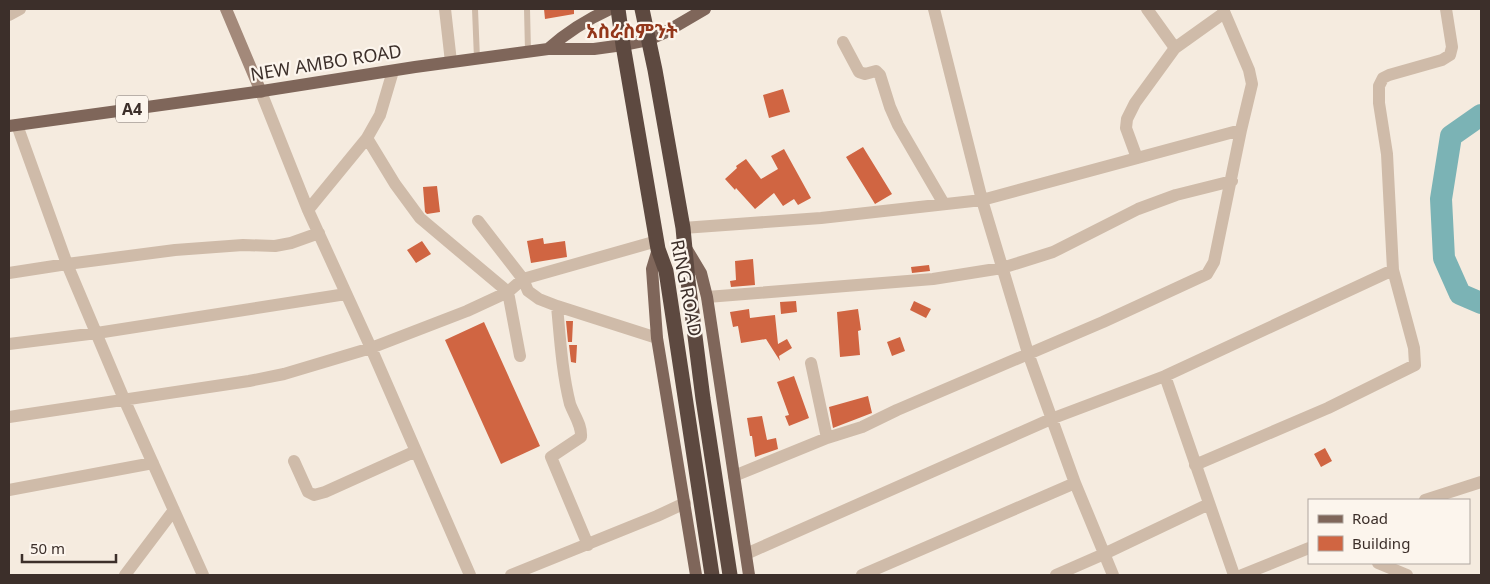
<svg xmlns="http://www.w3.org/2000/svg" width="1490" height="584" viewBox="0 0 1490 584" font-family="'Noto Sans','Noto Sans Ethiopic',sans-serif">
<rect width="100%" height="100%" fill="#f5ebdf"/>
<g fill="none" stroke-linecap="round" stroke-linejoin="round">
<path stroke="#7bb3b5" stroke-width="22" d="M1481,115L1451,136L1441,199L1444,258L1460,294L1481,303"/>
</g>
<path fill="#d06542" d="M544,9H574V14L545,19Z
M783,89L790,112L769,118L763,95Z
M863,147L892,194L875,204L846,157Z
M784,149L811,198L798,205L794,199L783,206L774,193L755,209L736,188L735,190L725,179L737,168L736,166L746,159L761,179L778,169L771,156Z
M437,186L440,212L427,214L425,212L423,187Z
M543,238L544,244L565,241L567,257L531,263L527,241Z
M422,241L431,254L416,263L407,250Z
M753,259L755,285L731,287L730,281L736,280L735,261Z
M929,265L930,271L912,273L911,267Z
M796,301L797,312L781,314L780,302Z
M914,301L931,309L926,318L910,310Z
M749,309L750,318L775,315L778,344L787,339L792,348L779,356L780,361L766,339L741,343L738,326L733,327L730,312Z
M858,309L861,330L858,331L860,355L840,357L837,312Z
M566,321H573L572,342H568Z
M484,322L540,446L501,464L445,340Z
M900,337L905,351L892,356L887,342Z
M569,345H577L576,363L571,362Z
M794,376L809,418L789,426L785,416L789,415L777,382Z
M868,396L872,413L833,428L829,407Z
M762,416L767,440L776,438L778,449L755,457L752,436H750L747,418Z
M1325,448L1332,461L1321,467L1314,454Z"/>
<g fill="none" stroke-linecap="round" stroke-linejoin="round">
<path stroke="#cfbba9" stroke-width="6" d="M475,9L477,59
M527,9L528,51"/>
<path stroke="#cfbba9" stroke-width="12" d="M445,9L451,62
M934,9L982,200L1028,353L1075,483L1113,575
M1147,9L1175,48
M9,15L20,9
M843,42L859,72L865,74L876,71L880,75L890,107L898,125L944,204
M261,92L308,210L371,348L467,311L508,292L523,279L657,241
M17,125L67,264L124,399L203,575
M367,138L395,184L420,218L508,292L520,356
M1137,158L1126,128L1127,119L1135,103L1175,48L1224,13
M308,210L367,138L380,115L393,71
M478,221L523,279L528,291L539,299L557,306L657,338
M683,228L821,218L982,200L1241,130
M9,273L67,264L175,250L243,245L275,246L291,243L319,233
M707,297L933,279L1002,268L1053,252L1138,209L1176,195L1232,181
M557,306C560,338 562,372 570,404C574,415 582,425 581,437L551,457L588,545
M9,344L97,333L346,294
M811,363L827,438
M1165,376L1234,575
M9,417L249,381L284,374L371,348L470,575
M294,461L308,492L314,495L325,492L416,451
M1195,465L1328,408L1415,365L1414,348L1393,270L1387,154L1379,103V86L1383,78L1389,75L1442,60L1450,55L1452,47L1446,9
M734,476L827,438L862,427L897,410L1103,322L1207,274L1214,262L1241,130L1252,84L1249,70L1223,9
M9,490L153,463
M1425,500L1481,482
M746,554L1051,419L1165,376L1393,270
M1378,563L1407,575
M125,575L174,510
M511,575L657,516L685,503
M862,575L1075,483
M1056,575L1104,554L1209,504
M1242,575L1309,548"/>
<path stroke="#a3897a" stroke-width="12" d="M226,9L261,92"/>
<path stroke="#7f665a" stroke-width="12" d="M548,49C567,32 586,20 610,9
M9,126L256,92L415,67L548,49H594L623,45L648,40L664,33L705,9
M686,248L701,273L707,297L749,575
M658,249L652,269L657,338L696,575"/>
<path stroke="#5d4940" stroke-width="15" d="M618,9L623,45L658,249L666,271L712,575
M642,9L655,70L683,228L688,281L703,399L730,575"/>
</g>
<g text-anchor="middle" stroke-width="4.5" stroke-linejoin="round" paint-order="stroke">
<rect fill="#fcf5ed" stroke="#766a64" stroke-width="1" x="116" y="95.5" width="32" height="27" rx="4"/>
<g font-size="16" font-weight="bold" fill="#3c2f2a">
<text x="132" y="115">A4</text>
</g>
<g font-size="18" fill="#3c2f2a" stroke="#fcf5ed">
<text transform="translate(326 63) rotate(-9)" y="6">NEW AMBO ROAD</text>
<text transform="translate(686 288) rotate(79)" y="6">RING ROAD</text>
</g>
<g font-size="19" font-weight="bold" fill="#93371b" stroke="#fcf5ed">
<text x="632" y="38">አስራስምንት</text>
</g>
</g>
<rect width="1490" height="584" fill="none" stroke="#3c2f2a" stroke-width="20"/>
<rect x="1308" y="499" width="162" height="65" fill="#fcf5ed" stroke="#afa69f"/>
<rect x="1318" y="515" width="25" height="8" fill="#7f665a" stroke="#afa69f"/>
<text x="1352" y="524" font-size="15" fill="#3c2f2a">Road</text>
<rect x="1318" y="536" width="25" height="15" fill="#d06542" stroke="#afa69f"/>
<text x="1352" y="549" font-size="15" fill="#3c2f2a">Building</text>
<path d="M22 554v8h94v-8" fill="none" stroke="#3c2f2a" stroke-width="2.5"/>
<text x="30" y="554" font-size="15" fill="#3c2f2a" stroke="#fcf5ed" stroke-width="4" paint-order="stroke">50 m</text>
</svg>
